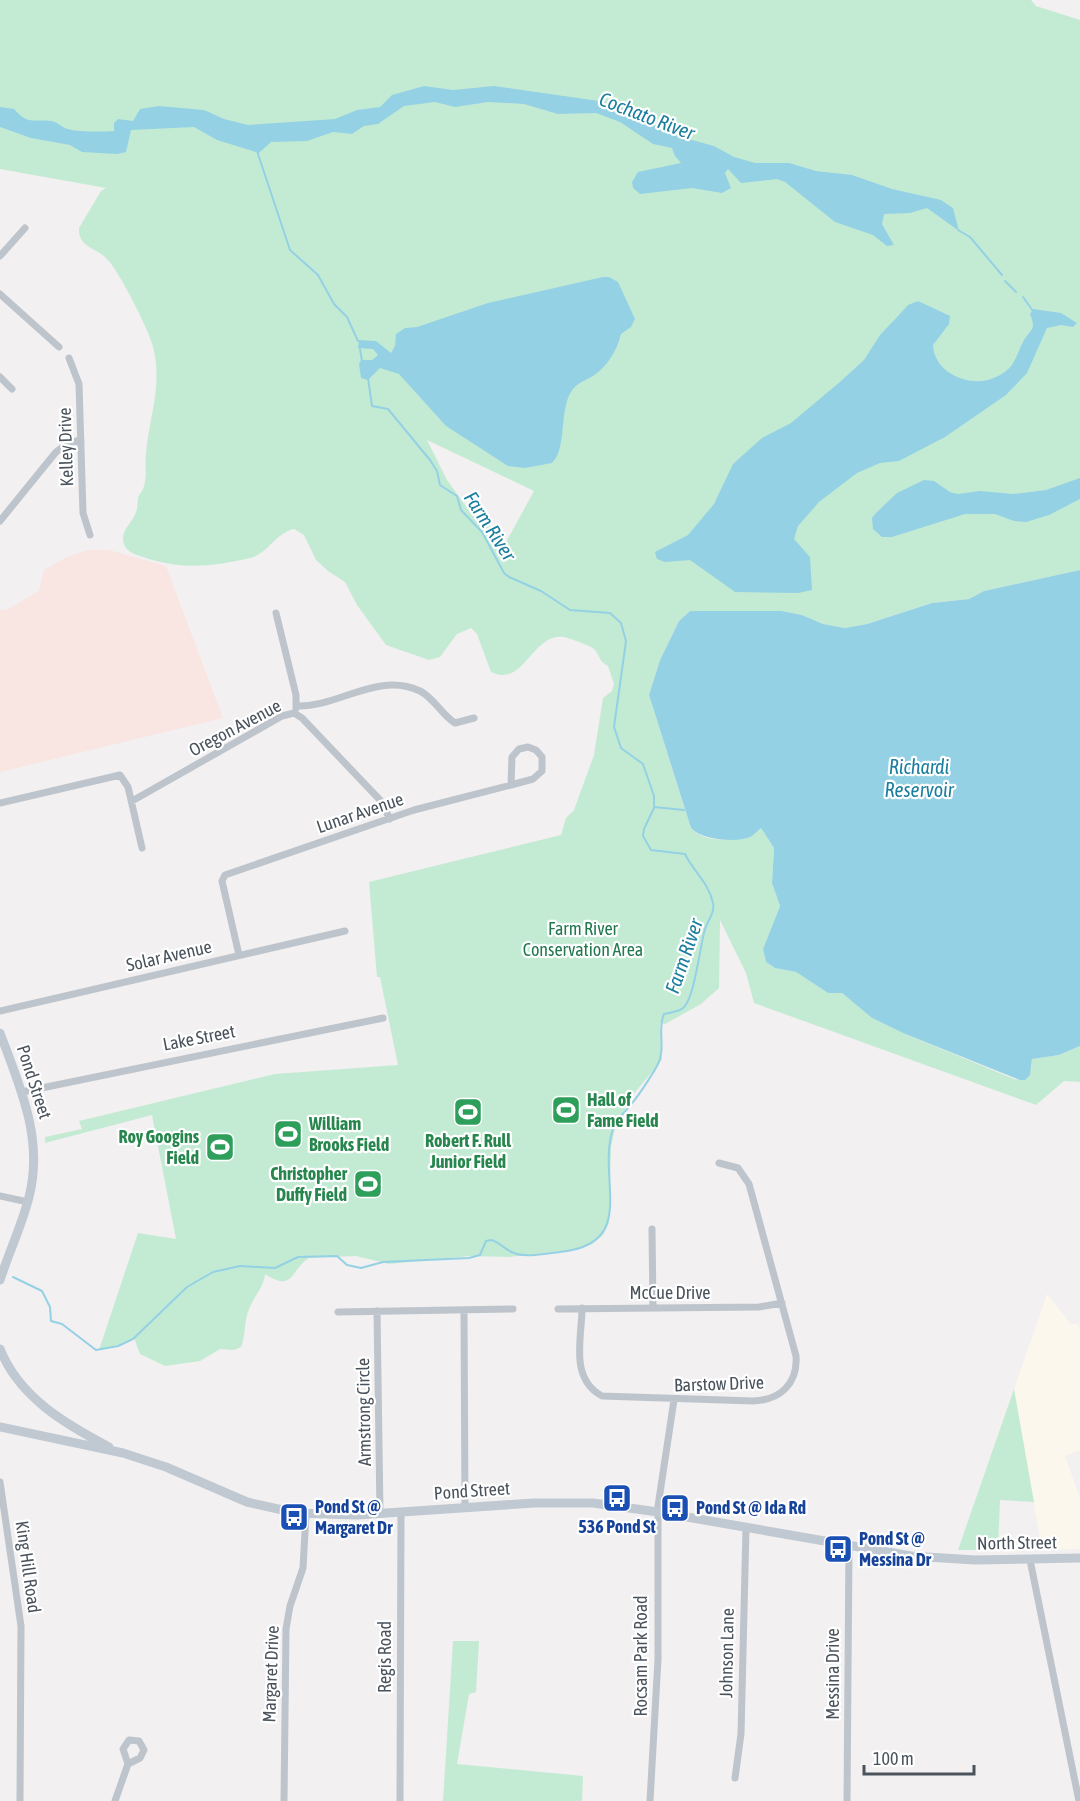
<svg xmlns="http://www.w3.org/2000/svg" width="1080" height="1801" viewBox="0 0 1080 1801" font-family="'Asap Condensed',sans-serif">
<rect width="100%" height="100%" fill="#f2f0f0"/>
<path fill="#fbf7ec" d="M1047,1294L1071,1324H1077L1080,1328V1450L1065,1456L1080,1498V1549L1042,1550L1014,1389Z"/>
<path fill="#f9e6e3" d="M88,550H109L166,566L223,718L0,772V610L8,609L39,591L44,570L67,557Z"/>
<path fill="#c3ebd4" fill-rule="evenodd" d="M0,0H1031L1036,6L1080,20V570L984,591L969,599L932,603L867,624L845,628L823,624L802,615L782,611H690L679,621L660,660L649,695L691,828C707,846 745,841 761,828L774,848L772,883L780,906L763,949L766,962L775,968L796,972L828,993H842L872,1018L903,1033L1014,1079L1020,1080L1031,1070L1032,1059L1059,1055L1080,1046V1082L1064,1081L1036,1105L754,1003L746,973L720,920L719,988L701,1004L665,1024L660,1023L662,1060L631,1097L615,1129L611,1147L609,1223L603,1235L592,1244L579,1249L509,1257L470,1256L389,1264L356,1256L309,1258C290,1270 294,1293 265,1274C264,1287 254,1296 249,1309C244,1321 246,1334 241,1347L234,1350L220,1349L200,1361L165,1366L140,1354L134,1338L110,1348L99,1350L138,1233L176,1239L152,1115L45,1143V1137L82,1129L79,1121L275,1074L398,1065L380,977H377L369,882L561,835L566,818L574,810L594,755L603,698L612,691L614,684L608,666C599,662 600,655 594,649C591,646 569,638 564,637C532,632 525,688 491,672L477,634L471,628L457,634L440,657L429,660L386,645L357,605L345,582L328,571L316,560L304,535L294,529C275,533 268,554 250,558C210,567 182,570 143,557C134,554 124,551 123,540C122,529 133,522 136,512C138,508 137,503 138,498C139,494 143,491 144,486C147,476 145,465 146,454C149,417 163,385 153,347C149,330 119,271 107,259C96,247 78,248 79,228L101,191L106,188L0,169ZM427,440L534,491L505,544L504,535L499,528L483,525L468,509L447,480Z
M1014,1389L1034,1502L1000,1500L998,1550H958Z
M453,1641H479L476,1692L469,1694L457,1764L583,1776L582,1801H443Z"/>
<path fill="#95d1e4" d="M424,86L453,90L494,86L599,101L641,114L663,132L714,146L734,157L755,163H789L816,171L852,175L892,189L941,200L953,208L959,231L927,208L910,213L884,214L882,224L894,245L887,246L873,235L835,222L785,182L777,179L741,183L728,169L725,173L731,188L722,193L692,188L640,194L633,188L632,182L638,172L681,163L675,156L672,148L653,144L620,122L596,113L558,114L524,104L488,102L455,107L435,102L404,106L378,124L364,126L352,134L333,132L307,141L271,142L259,153L217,140L194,127L131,130L126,152L117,154L82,152L70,145L31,138L0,127V107L14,109C28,125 32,119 51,121C58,122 62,128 68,129C76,132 106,132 114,131V123L118,119L133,121L140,109L159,106L204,110L224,119L248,125L335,119L357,110L380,107L392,95Z
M603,277H609L618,282L635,319L631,327L621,334C617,350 608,366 593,376C585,381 576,383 571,392C559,411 567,449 552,463L525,468L508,466L446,426L399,374L380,368L368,380L361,378L359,364L361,360H372L378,355L373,349L358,348L359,340L376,341L391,353L395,346L396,334L405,328L417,327L488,303Z
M918,301L950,316L949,324L933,345C934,374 972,389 996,377C1016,368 1015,357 1023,342C1030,328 1037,332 1030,314L1033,309L1061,313L1077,323L1073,327L1061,325L1047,328L1027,373L1006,395L945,437L899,461L880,463L857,473L819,502L798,526L794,539L810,557L812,590L798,593L735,592L690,560L665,562L657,559L655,552L688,535L714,504L733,464L762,438L791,423L841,381L864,360L880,335L898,316L908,305Z
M1080,478V499L1049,515L1026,522L1014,521L995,514H965L892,537H882L873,529L872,518L876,513L897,493L924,480L934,481L950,492L958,494L980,491L1013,494L1046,490Z
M1080,570V1046L1059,1055L1032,1059L1030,1075L1025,1080H1020L903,1033L872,1018L842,993H828L796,972L775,968L766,962L763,949L780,906L772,883L774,848L761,828C757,831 754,835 750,837C736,843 701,840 691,828L649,695L660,660L679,621L690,611H782L802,615L823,624L845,628L867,624L932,603L969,599L984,591Z"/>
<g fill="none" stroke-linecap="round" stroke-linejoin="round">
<path stroke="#95d1e4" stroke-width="2" d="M257,151L290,250L318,275L334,304L347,317L358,341
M958,230L970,237L1002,275
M1005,281L1016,292
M1023,297L1033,311
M360,349L362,361
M654,807L684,810
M13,1277L42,1291L50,1307L51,1321L62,1324L96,1350L118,1346L133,1339L187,1287L213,1272L240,1266L275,1268L298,1257L337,1256L347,1265L361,1268L383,1262L469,1258L480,1255L486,1241L491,1240C500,1242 505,1250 514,1253C526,1258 548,1253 560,1252C638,1244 598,1181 612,1132C616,1118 625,1113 633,1102C639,1095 654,1072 658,1064C666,1048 657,1029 664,1014C671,1012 681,1012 685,1006C695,993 700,946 705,929C708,920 715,913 713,903C709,883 693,871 685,854L651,850L643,836L644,829L654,808V796L643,764L621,748L614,727L626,641L621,623L610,613L570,610L541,591L509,577L504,573L482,532L461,510L457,496L440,485L437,471L430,460L388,409L372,406L368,378"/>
<path stroke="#bdc4cb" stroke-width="7" d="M0,256L25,228
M0,294L59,347
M69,358L79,384L83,513L90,535
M0,377L12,389
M0,521L56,452L68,443L81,440
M276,613L296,695V708
M296,706C338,708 377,671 420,691C434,698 442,715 455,723L474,718
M294,713L302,718L380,800L390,819
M528,747L536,750L542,757V771L533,779L511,785L512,757L519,749Z
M132,801L282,716L294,713
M0,803L120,775L128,787L142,848
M239,955L222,881L225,875L414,810L511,785
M0,1011L345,931
M22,1092L383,1018
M0,1196L28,1202
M652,1229L653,1308
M582,1308C582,1338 569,1378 602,1396L753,1401C780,1400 798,1384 796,1356L749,1184L738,1168L719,1163
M558,1309L759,1307L782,1303
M464,1310L465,1508
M377,1311L380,1513
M338,1312L513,1309
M0,1482L21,1626L20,1801
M1030,1560L1079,1801
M129,1740L139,1741L144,1750L140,1758L128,1764L123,1749Z
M735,1778L741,1734L746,1528
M115,1801L128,1764
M284,1801L286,1629L290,1606L303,1568L306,1514
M400,1801L401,1512
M650,1801L658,1659V1506L674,1400
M847,1801L849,1546"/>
<path stroke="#c0c8d2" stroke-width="9" d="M0,1033C20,1087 44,1139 29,1197C22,1225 9,1252 0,1280
M0,1349C19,1397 65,1424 109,1447
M0,1427L123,1453L166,1467L247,1502L296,1513L357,1515L534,1503H593L658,1512L911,1556L975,1560L1080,1558"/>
</g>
<defs>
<g id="stadium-square" transform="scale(1.5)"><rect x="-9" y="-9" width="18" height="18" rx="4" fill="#2e9e5b" stroke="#fff"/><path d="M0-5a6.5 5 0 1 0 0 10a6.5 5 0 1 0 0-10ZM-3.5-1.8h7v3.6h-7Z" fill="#fff"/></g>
<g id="bus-square" transform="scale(1.5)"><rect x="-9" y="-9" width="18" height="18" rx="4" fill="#1a4fb4" stroke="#fff"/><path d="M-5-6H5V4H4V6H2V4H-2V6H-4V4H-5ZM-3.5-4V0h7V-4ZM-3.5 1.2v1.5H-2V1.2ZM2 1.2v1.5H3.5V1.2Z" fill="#fff"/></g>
</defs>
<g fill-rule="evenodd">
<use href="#stadium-square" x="566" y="1110"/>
<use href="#stadium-square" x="468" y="1112"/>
<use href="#stadium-square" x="288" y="1134"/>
<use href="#stadium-square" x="220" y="1147"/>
<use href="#stadium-square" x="368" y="1184"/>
<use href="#bus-square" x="617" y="1498"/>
<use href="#bus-square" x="675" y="1508"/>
<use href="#bus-square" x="294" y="1517"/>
<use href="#bus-square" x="838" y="1549"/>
</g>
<g text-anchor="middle" stroke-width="4.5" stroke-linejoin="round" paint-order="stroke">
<g font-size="18" fill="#4a535c" stroke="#fff">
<text transform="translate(66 447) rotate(-92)" y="6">Kelley Drive</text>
<text transform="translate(235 728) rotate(-28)" y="6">Oregon Avenue</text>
<text transform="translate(360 813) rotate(-19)" y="6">Lunar Avenue</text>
<text transform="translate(169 956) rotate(-13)" y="6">Solar Avenue</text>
<text transform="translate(199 1038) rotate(-11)" y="6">Lake Street</text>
<text transform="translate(34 1082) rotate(72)" y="6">Pond Street</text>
<text x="670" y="1299">McCue Drive</text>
<text transform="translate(719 1384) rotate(-2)" y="6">Barstow Drive</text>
<text transform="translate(364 1412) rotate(-91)" y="6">Armstrong Circle</text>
<text transform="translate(472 1491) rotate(-4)" y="6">Pond Street</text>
<text transform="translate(1017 1543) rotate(-1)" y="6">North Street</text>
<text transform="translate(28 1567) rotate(82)" y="6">King Hill Road</text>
<text transform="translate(727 1653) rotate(-89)" y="6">Johnson Lane</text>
<text transform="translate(641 1656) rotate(-90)" y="6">Rocsam Park Road</text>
<text transform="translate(385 1657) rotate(-90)" y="6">Regis Road</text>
<text transform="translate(271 1674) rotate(-88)" y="6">Margaret Drive</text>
<text transform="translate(833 1674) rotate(-90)" y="6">Messina Drive</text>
</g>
<g font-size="18" fill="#21774e" stroke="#fff">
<text x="583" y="935">Farm River<tspan x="583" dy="21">Conservation Area</tspan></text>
</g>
<g font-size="18" font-weight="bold" fill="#27864d" stroke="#fff" text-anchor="start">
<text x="587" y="1106">Hall of<tspan x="587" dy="21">Fame Field</tspan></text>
<text x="309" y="1130">William<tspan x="309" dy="21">Brooks Field</tspan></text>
<text x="199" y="1143" text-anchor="end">Roy Googins<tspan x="199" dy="21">Field</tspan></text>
<text x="468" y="1147" text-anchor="middle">Robert F. Rull<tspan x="468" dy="21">Junior Field</tspan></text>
<text x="347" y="1180" text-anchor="end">Christopher<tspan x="347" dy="21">Duffy Field</tspan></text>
</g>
<g font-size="18" font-weight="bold" fill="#164399" stroke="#fff" text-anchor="start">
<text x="315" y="1513">Pond St @<tspan x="315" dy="21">Margaret Dr</tspan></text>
<text x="696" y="1514">Pond St @ Ida Rd</text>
<text x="617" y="1533" text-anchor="middle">536 Pond St</text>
<text x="859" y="1545">Pond St @<tspan x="859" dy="21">Messina Dr</tspan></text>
</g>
<g font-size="20" font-style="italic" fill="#1b7e9e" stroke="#fff">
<text transform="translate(647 116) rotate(21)" y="7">Cochato River</text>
<text transform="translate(490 526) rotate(57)" y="7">Farm River</text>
<text x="919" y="774">Richardi<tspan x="919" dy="23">Reservoir</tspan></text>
<text transform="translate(684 956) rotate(-71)" y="7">Farm River</text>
</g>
</g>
<path d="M864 1765v9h110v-9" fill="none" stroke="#4a535c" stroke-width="3"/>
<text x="873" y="1765" font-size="18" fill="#4a535c" stroke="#ffffff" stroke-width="4.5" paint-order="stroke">100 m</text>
</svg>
